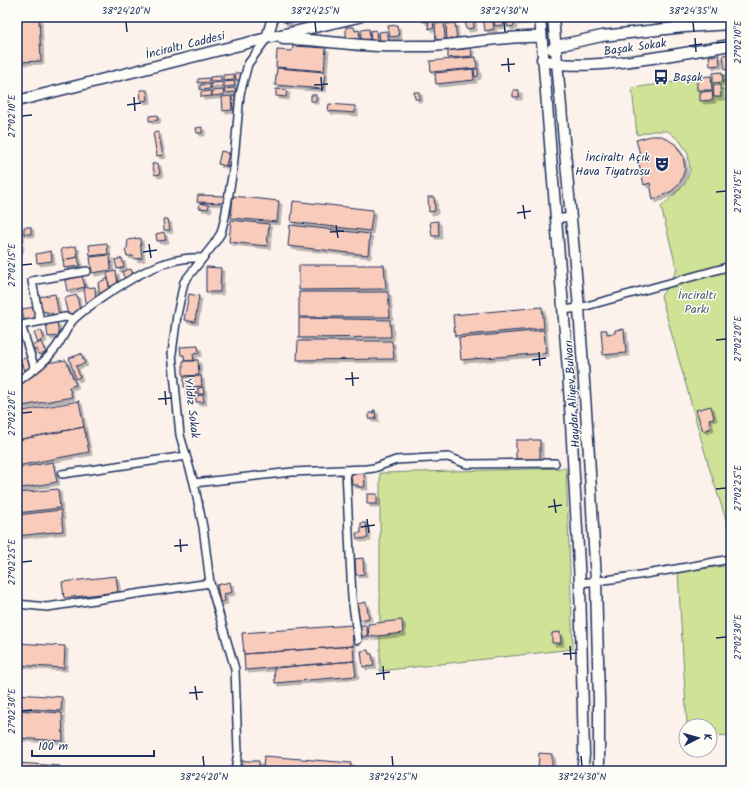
<svg xmlns="http://www.w3.org/2000/svg" width="748" height="788" viewBox="0 0 748 788" font-family="Kalam,sans-serif">
<defs>
<filter id="shadow"><feDropShadow dx="3" dy="3" stdDeviation="0" flood-color="#0004"/></filter>
</defs>
<rect width="100%" height="100%" fill="#fcf2eb"/>
<filter id="ink" filterUnits="userSpaceOnUse"><feTurbulence type="fractalNoise" baseFrequency=".025" numOctaves="2"/><feDisplacementMap in="SourceGraphic" scale="8" xChannelSelector="R" yChannelSelector="G"/><feConvolveMatrix kernelMatrix="1 2 1 2 8 2 1 2 1" color-interpolation-filters="sRGB"/></filter>
<g filter="url(#ink)">
<path fill="#cfe296" stroke="#75887a" d="M731,74V535L709,467L661,296L677,270L661,207L685,184L690,171L688,153L680,141L668,131H652L637,135L632,88Z
M566,468L573,649L380,671V473Z
M731,565V735L710,736V726H687L678,572Z"/>
<path fill="#f8cbbb" stroke="#1b2f5e" filter="url(#shadow)" d="M17,17H39L41,61L17,62Z
M283,17H290V23L283,22Z
M423,17H433V20L423,22Z
M444,17H452L453,20L444,22Z
M465,17H473L474,28L466,29Z
M483,17H492L494,29L485,31Z
M513,17L514,26L508,27L506,18Z
M515,17H527V21L515,22Z
M504,18V25L495,26L494,19Z
M433,21L434,28L429,29L428,22Z
M444,23L445,40L436,41L435,24Z
M455,23L457,40L447,41L446,24Z
M397,25L399,36L390,37L388,26Z
M346,27H354L355,31L359,30L360,40L346,39Z
M369,29L370,39L361,40V30Z
M376,30L377,42H371L370,31Z
M387,31L389,41L380,42L379,32Z
M293,46L326,48L324,71L276,67L277,50L292,51Z
M471,48L472,56L448,58V50Z
M731,54V70H725L723,55Z
M719,55L720,65L710,66L709,56Z
M476,57L477,68L431,72L430,61Z
M277,68L325,72L323,89L275,85Z
M473,69L474,80L436,84L435,73Z
M474,69H478V76L475,77Z
M722,72L723,82L713,83V73Z
M235,73H241V80H236Z
M234,74V80L223,81V75Z
M221,76V81H210V77Z
M711,76L712,90H697V77Z
M209,78V82L198,83V79Z
M234,81L235,86L224,87V82Z
M222,82L223,87L211,88V83Z
M210,84V89L200,90V85Z
M726,84H731V100H727Z
M713,85H720L721,97H714Z
M235,88L236,92L225,93L224,89Z
M276,89L287,90L286,97L276,96Z
M140,90H147L148,100L141,101Z
M223,90L224,95L212,96V91Z
M513,90H519V97H513Z
M211,91L212,96L201,97V92Z
M712,91L713,100L700,101V92Z
M414,92H419L420,99H415Z
M311,95H316V101H311Z
M231,96L232,110L223,111L222,97Z
M232,96H235L237,110H233Z
M329,104L355,106V113L328,111Z
M157,115L158,120L149,121V116Z
M202,127V133H197L196,128Z
M158,132L163,155L157,156L153,133Z
M651,136H662L675,144L683,156L685,169L681,181L672,191L653,200L650,183L644,185L638,159L641,157L636,140Z
M221,151L229,153L226,166L218,164Z
M230,153L234,154L231,167L226,166Z
M158,163L160,174L155,175L152,164Z
M198,195L224,196V203L197,202Z
M233,196L279,201L277,222L231,218Z
M428,197H434L435,211L429,212Z
M293,201L373,210L370,231L291,222Z
M200,203L209,205L208,209L199,208Z
M163,219H168L170,230H164Z
M231,220L269,224L267,246L229,242Z
M438,221L439,236H432L430,222Z
M290,225L370,234L368,255L288,246Z
M24,227H31V234H24Z
M17,229L22,230L21,238H17Z
M164,232L166,240L157,241L156,234Z
M140,238L142,258L135,259L133,256H127L125,250L127,248L128,240Z
M17,243H21L20,250H17Z
M107,243L108,254L90,256L89,245Z
M76,246L78,257L63,260L61,249Z
M51,251L52,261L37,263L36,254Z
M110,255L111,270L92,273L90,257Z
M78,257L80,266L64,268L63,260Z
M122,258L124,267L117,269L115,260Z
M299,265H384L386,289L299,290Z
M206,267L221,268L220,292H206Z
M128,269L129,270L131,269L134,276L125,279L122,272Z
M116,271L118,285L109,287L107,273Z
M82,276L85,287L67,291L65,280Z
M108,278L110,291L100,297L98,283Z
M95,287L96,301L86,303L84,288Z
M299,292H388L390,317H299Z
M55,294L59,315L53,316L52,313L42,311L39,297Z
M189,294L199,296L195,322L184,320Z
M77,295L80,312L68,315L64,298Z
M35,307L37,318L24,320L22,309Z
M542,307L544,328L455,336L453,315Z
M299,318L390,320L391,337L299,338Z
M57,322L59,336L48,337L46,323Z
M624,329L626,353L603,355L601,330H607V334L615,333V330Z
M41,330L44,338L38,343L34,333Z
M544,330L546,353L461,360L459,338Z
M298,341H392L394,359L297,360Z
M41,342L46,353L39,355L37,349L33,351L31,346Z
M198,346L199,353L193,354L194,361H185L184,355H181L180,347Z
M81,353L85,363L76,366L80,377L76,379L69,358L81,354Z
M28,357L32,367L25,370L20,360Z
M66,360L76,385L69,387L72,397L17,407V388L46,363Z
M198,360L199,375L183,376V361Z
M21,363L25,373L17,377V365Z
M201,376L202,386L184,387V377Z
M203,387L204,394H198V388Z
M195,388L196,396L186,397V390Z
M203,395L204,402H196V396Z
M79,401L84,427L17,440V412Z
M711,406L714,418L709,419L711,428L703,431L696,410Z
M373,410H375L376,419H369V413H374Z
M84,427L89,452L17,466V440Z
M516,440H540V459H516Z
M53,462L57,482L17,489V468Z
M364,473L365,487H358V485H352L351,474Z
M58,489L60,508L17,513V493Z
M367,494H377V504H367Z
M61,510L63,531L17,536V515Z
M361,523H366L368,538L357,539L356,533H361Z
M363,558L364,574L356,575L355,559Z
M116,576L118,592L64,598L62,582Z
M230,582L232,592L224,594L225,601L220,602L217,585Z
M366,602L369,618L360,620L357,604Z
M402,620L403,633L369,637L368,624Z
M352,625L353,646L244,654L242,633Z
M360,625H366L368,636L361,637Z
M560,632L561,643H552V633Z
M17,643L65,646L64,668L17,665Z
M353,646L354,661L245,670L244,654Z
M368,650L369,654H372L374,666L363,667L361,651Z
M354,661L356,676L275,683L274,668Z
M17,694L62,697L61,711L17,708Z
M17,710L62,713L63,741L17,738Z
M539,753L552,754V766L558,771H538Z
M264,756L351,763L350,771H263Z
M242,761H259V771H242Z
M17,763L60,766L59,771H17Z"/>
<g fill="none" stroke-linecap="round" stroke-linejoin="round">
<g stroke="#1b2f5e" stroke-width="10">
<path id="street" d="M555,219L571,217
M563,310L579,308L731,266
M40,321L32,281L87,271
M35,369L21,325L65,317L74,319
M17,382C30,372 44,364 54,350C62,341 66,328 74,319C82,311 94,303 103,297C133,277 165,256 202,258
M346,470L352,598L358,640
M62,474L186,456
M194,483L292,472L366,469L374,468L396,460L448,457L467,464L555,463
M580,583C631,578 681,568 731,559
M17,604L47,607L210,583
M235,771L238,752L235,669L210,583L203,527L194,483L180,435L172,353L177,315L184,282L214,244L221,233L225,217L233,170L240,94L248,64L267,38"/>
</g>
<g stroke="#1b2f5e" stroke-width="13">
<path id="secondary" d="M540,17L568,370L580,583L584,755L582,771
M553,17L579,308L589,455L596,581L599,700V771
M267,38L273,17
M283,39C310,39 335,43 362,45C384,47 407,46 429,46C467,45 503,35 541,37
M552,49L556,46L602,36L684,27L731,24
M542,59C574,76 692,51 731,45
M17,101L267,38L359,17"/>
</g>
<use href="#street" stroke="#fdfcf7" stroke-width="7"/>
<use href="#secondary" stroke="#fdfcf7" stroke-width="10"/>
</g>
</g>
<path fill="none" stroke="#1b2f5e" stroke-width="1.5" d="M126,22L127,32M315,22L316,32M504,22L505,32M693,22L694,32M695,38L696,52M716,43L726,42M689,46L702,44M508,58L509,72M501,65L515,64M321,77L322,91M314,85L328,84M134,97L135,111M127,105L141,103M22,116L32,115M716,192L726,191M523,205L525,219M517,213L531,211M336,225L338,238M330,232L344,231M149,244L151,258M143,252L157,250M22,265L32,264M716,340L726,339M539,352L540,366M532,360L546,358M352,372L353,386M345,379L359,378M165,391L166,405M158,399L172,398M22,413L32,412M716,489L726,488M554,499L556,513M548,507L562,505M367,519L369,533M361,527L375,525M180,539L181,552M174,546L188,545M22,562L32,561M716,638L726,637M570,646L571,660M563,654L577,653M383,666L384,680M376,674L390,672M195,686L197,700M189,693L203,692M22,711L32,710M203,756L204,766M392,756L393,766M581,756L582,766"/>
<defs>
<g id="bus-bare" transform="scale(1.2)"><path d="M-5-6H5V4H4V6H2V4H-2V6H-4V4H-5ZM-3.5-4V0h7V-4ZM-3.5 1.2v1.5H-2V1.2ZM2 1.2v1.5H3.5V1.2Z" fill="#1b2f5e" stroke="#fdfcf7" stroke-width="2.5" paint-order="stroke"/></g>
<g id="theatre-bare" transform="scale(1.2)"><path d="M-5-5.5Q0-4 5-5.5V0Q5 5 0 6Q-5 5-5 0ZM-3.3-2.5H-1v1.5H-3.3ZM1-2.5H3.3v1.5H1ZM-2.8 1Q0 5.5 2.8 1Z" fill="#1b2f5e" stroke="#fdfcf7" stroke-width="2.5" paint-order="stroke"/></g>
</defs>
<g fill-rule="evenodd">
<use href="#bus-bare" x="661" y="77"/>
<use href="#theatre-bare" x="662" y="164"/>
</g>
<g text-anchor="middle" stroke-width="3" stroke-linejoin="round" paint-order="stroke">
<g font-size="12" fill="#1b2f5e" stroke="#fdfcf7">
<text transform="translate(185 45) rotate(-14)" y="4">İnciraltı Caddesi</text>
<text transform="translate(635 47) rotate(-8)" y="4">Başak Sokak</text>
<text transform="translate(572 394) rotate(-94)" y="4">Haydar Aliyev Bulvarı</text>
<text transform="translate(192 408) rotate(83)" y="4">Yıldız Sokak</text>
</g>
<g font-size="12" fill="#1b2f5e" stroke="#fdfcf7" text-anchor="start">
<text x="673" y="81">Başak</text>
<text x="650" y="161" text-anchor="end">İnciraltı Açık<tspan x="650" dy="14">Hava Tiyatrosu</tspan></text>
</g>
<g font-size="12" fill="#485c6c" stroke="#fdfcf7">
<text x="697" y="299">İnciraltı<tspan x="697" dy="14">Parkı</tspan></text>
</g>
</g>
<rect width="748" height="788" fill="none" stroke="#fdfcf7" stroke-width="44"/>
<g transform="translate(698 738) rotate(84)"><circle r="19" fill="#fdfcf7" stroke="#a3aaba"/>
<path d="M0-3L7 15L0 10L-7 15Z" fill="#1b2f5e"/>
<text y="-6" font-size="11" font-weight="bold" text-anchor="middle" fill="#1b2f5e">K</text>
</g>
<path d="M32 750v6h122v-6" fill="none" stroke="#1b2f5e" stroke-width="2"/>
<text x="38" y="750" font-size="12" fill="#1b2f5e" stroke="#fdfcf7" stroke-width="3" paint-order="stroke">100 m</text>
<rect x="22" y="22" width="704" height="744" fill="none" stroke="#1b2f5e" stroke-width="1.5"/>
<g font-size="10" text-anchor="middle" fill="#1b2f5e">
<text x="126" y="14">38°24'20"N</text>
<text x="315" y="14">38°24'25"N</text>
<text x="504" y="14">38°24'30"N</text>
<text x="693" y="14">38°24'35"N</text>
<text transform="translate(737 42) rotate(-90)" y="4">27°02'10"E</text>
<text transform="translate(11 116) rotate(-90)" y="4">27°02'10"E</text>
<text transform="translate(737 191) rotate(-90)" y="4">27°02'15"E</text>
<text transform="translate(11 265) rotate(-90)" y="4">27°02'15"E</text>
<text transform="translate(737 339) rotate(-90)" y="4">27°02'20"E</text>
<text transform="translate(11 413) rotate(-90)" y="4">27°02'20"E</text>
<text transform="translate(737 488) rotate(-90)" y="4">27°02'25"E</text>
<text transform="translate(11 562) rotate(-90)" y="4">27°02'25"E</text>
<text transform="translate(737 637) rotate(-90)" y="4">27°02'30"E</text>
<text transform="translate(11 711) rotate(-90)" y="4">27°02'30"E</text>
<text x="204" y="780">38°24'20"N</text>
<text x="393" y="780">38°24'25"N</text>
<text x="582" y="780">38°24'30"N</text>
</g>
</svg>
